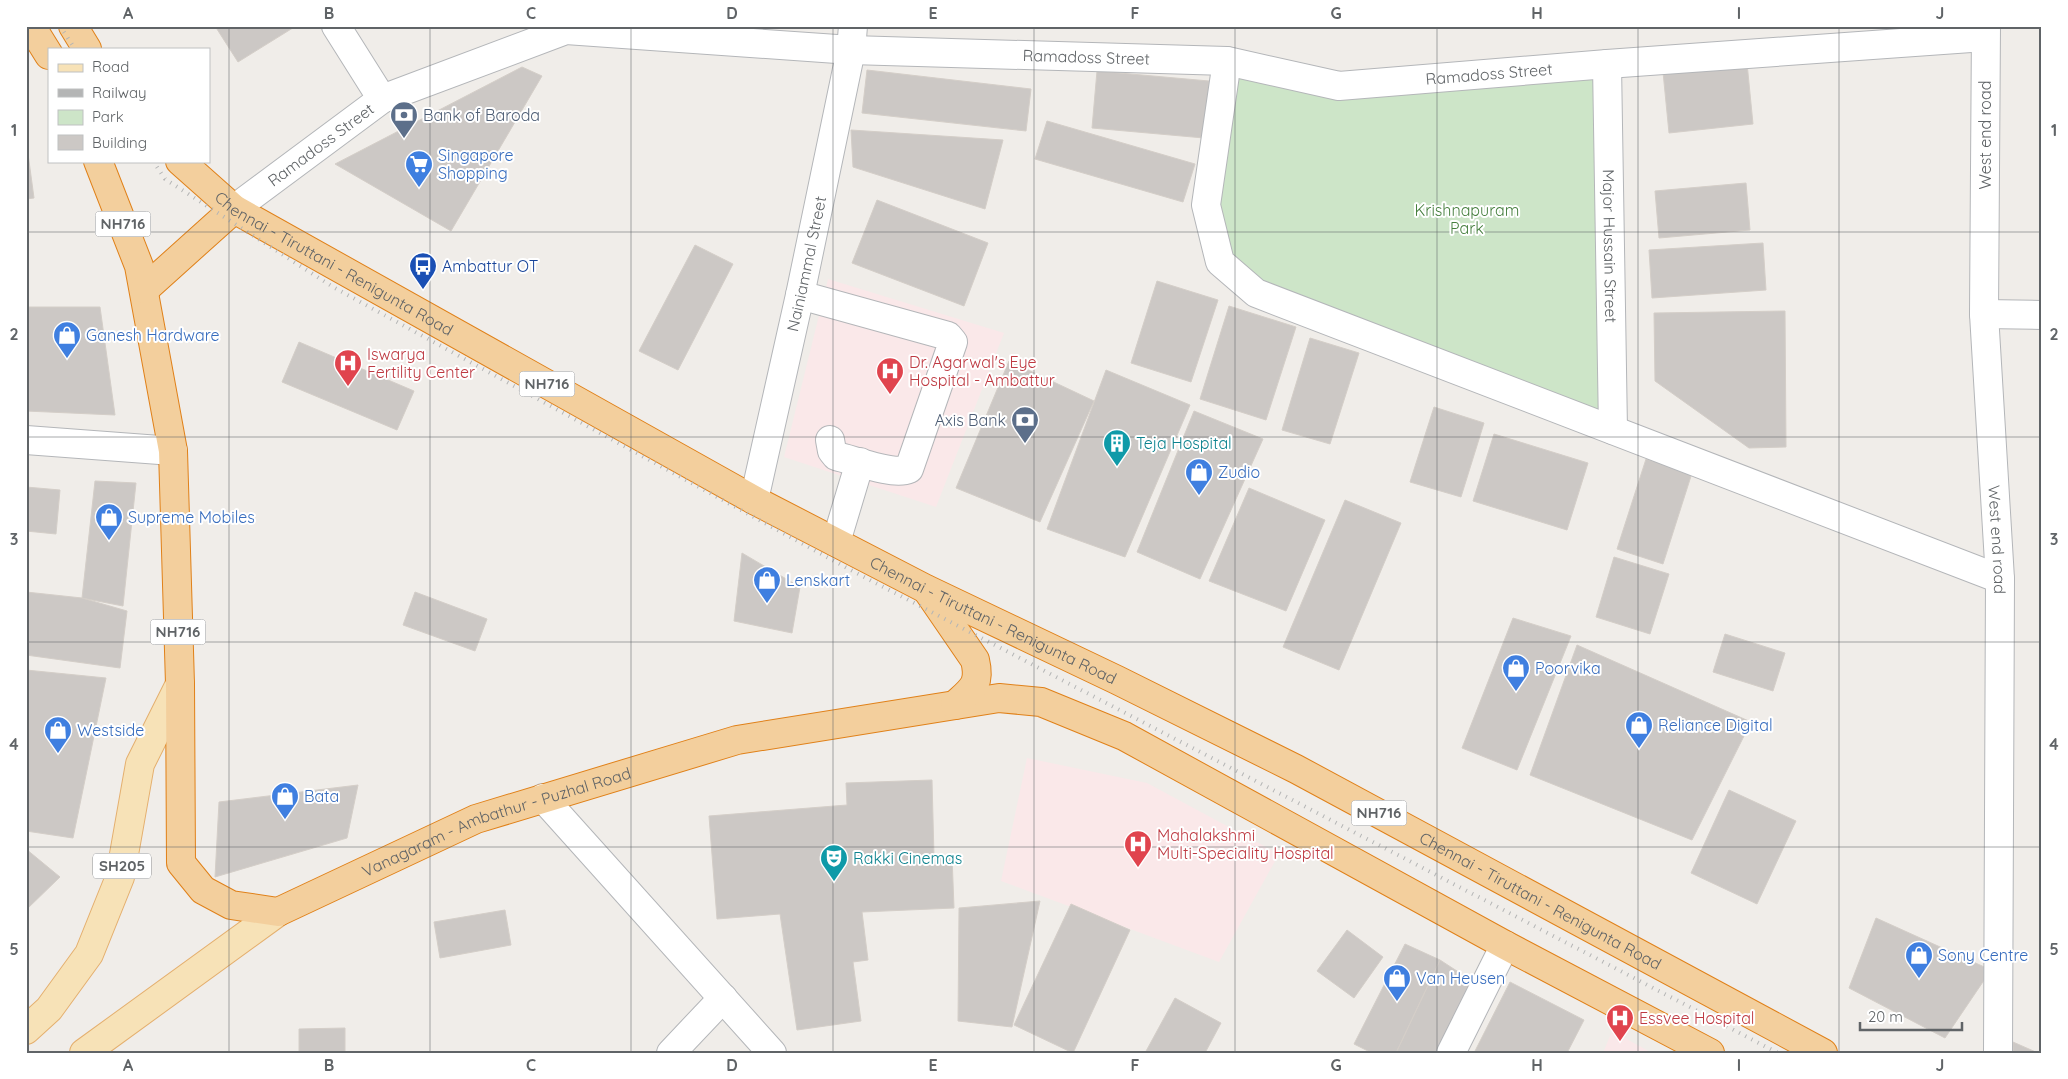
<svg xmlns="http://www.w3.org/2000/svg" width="2068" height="1079" viewBox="0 0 2068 1079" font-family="Quicksand,sans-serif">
<rect width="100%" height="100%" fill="#f0ede9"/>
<path fill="#fae8e9" d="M828,279L1004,333L936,507L784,457Z
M1027,758L1147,783L1279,854L1219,962L1001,881Z
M1612,1031L1652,1053H1603Z"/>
<path fill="#cde5c8" d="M1236,74L1599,76L1604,414L1273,291L1233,262L1216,209Z"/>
<path fill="#ccc8c5" stroke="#d4cec8" d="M215,26H296L238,62Z
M1747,63L1753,124L1669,133L1663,72Z
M522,67L542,76L451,231L335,164Z
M867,70L1031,89L1026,131L862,113Z
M1097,71L1209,81L1204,138L1092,128Z
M1047,121L1195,164L1183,202L1035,159Z
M851,130L1003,140L985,209L853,167Z
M26,139L34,198L26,199Z
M1746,183L1750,230L1659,238L1655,191Z
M877,200L988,243L964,306L852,263Z
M1763,243L1766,290L1652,298L1649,250Z
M695,245L733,264L678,370L639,351Z
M1157,281L1218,300L1191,382L1131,363Z
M1229,306L1296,327L1266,420L1200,399Z
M26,307H100L115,415L26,411Z
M1785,311L1786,447L1749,448L1655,381L1654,313Z
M1310,338L1359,353L1330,444L1282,430Z
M299,342L414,391L397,430L282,382Z
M1009,361L1094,401L1040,522L956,488Z
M1106,370L1190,405L1125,557L1047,529Z
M1434,407L1484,423L1461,497L1410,482Z
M1194,411L1263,439L1200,579L1137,552Z
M1494,434L1588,463L1567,530L1473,501Z
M1646,459L1692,473L1663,564L1617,549Z
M95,481L136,483L123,606L82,598Z
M26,487L60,490L56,534L26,531Z
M1249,488L1325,520L1286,611L1209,581Z
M1345,500L1401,523L1339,670L1283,647Z
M742,553L800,587L792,633L734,621Z
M1614,557L1669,574L1650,634L1596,617Z
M26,592L82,598L127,611L120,668L26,655Z
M415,592L487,619L475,651L403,625Z
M1513,618L1571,636L1517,770L1462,748Z
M1725,634L1785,653L1773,691L1713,672Z
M1577,645L1751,722L1692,840L1530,775Z
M26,670L106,678L73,838L26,831Z
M932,780L934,857L952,856L954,908L862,912L868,960L853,962L861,1021L797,1030L780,914L717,919L709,816L847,805L846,783Z
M358,785L347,838L215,877L219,802Z
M1729,790L1796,821L1757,904L1691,873Z
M26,849L60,877L26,910Z
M1040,901L1012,1027L958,1021L959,908Z
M1071,904L1130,930L1073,1053L1014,1025Z
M505,910L511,945L440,958L434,922Z
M1876,918L1991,970L1945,1038L1849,988Z
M1347,930L1383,957L1354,998L1317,971Z
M1405,944L1440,960L1396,1053H1372L1354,1044Z
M1440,960L1477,984L1441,1053H1396Z
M1510,982L1584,1020L1567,1053H1474Z
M1175,998L1221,1023L1205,1053H1145Z
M345,1028V1053H299V1029Z
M2013,1042L2038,1053H2013Z"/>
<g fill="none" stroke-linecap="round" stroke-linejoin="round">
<g stroke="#b4b6b9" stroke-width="30">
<g id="minor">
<path d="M336,26L382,99"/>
<path id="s1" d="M1986,26L1984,314L2000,579L1998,1053"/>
<path d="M1227,61L1206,205L1220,262L1256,293L2000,579"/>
<path id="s2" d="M1607,64L1613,430"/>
<path id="s3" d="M234,209L382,99L566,30L851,50L1227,61L1339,86L1607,64L1985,37"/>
<path d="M800,295L948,336L953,342L909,469C893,476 854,460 836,456L832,451L830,440"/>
<path d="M1984,314L2042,315"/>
<path d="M26,440L173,451"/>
<path id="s4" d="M754,500L800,295L851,50L853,26"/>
<path d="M836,542L860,462"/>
<path d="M543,798L772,1053"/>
<path d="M671,1053L723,998"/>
<path d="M1451,1053L1505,945"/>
</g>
</g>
<g stroke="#e4af6e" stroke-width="30">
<path id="major" d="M26,1030L49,1009L89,954L120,877L140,764L180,684
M84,1053L278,912"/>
</g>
<g stroke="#e08119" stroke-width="30">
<g id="highway">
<path d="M31,26L49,55"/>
<path d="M73,26L87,49"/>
<path id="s5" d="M98,161L139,266L173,451L180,684L181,863L203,890L231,905L278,912L476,819L737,740L999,698L1041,702L1124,736L1505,945L1710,1053"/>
<path id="s6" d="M180,161L234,209L754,500L926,589L1117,680L1296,769L1823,1053"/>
<path d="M145,289L234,209"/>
<path d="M927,590L975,660C981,685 972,689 955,705"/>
</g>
</g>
<use href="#minor" stroke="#fff" stroke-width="28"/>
<use href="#major" stroke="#f7e2b7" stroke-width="28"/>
<use href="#highway" stroke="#f3cf9d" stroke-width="28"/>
<path stroke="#b4b5b5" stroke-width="4" stroke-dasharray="1 6" stroke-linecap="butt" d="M60,26L75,49
M153,161L165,179L333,287L847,568L1778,1053"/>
</g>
<path fill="none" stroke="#606467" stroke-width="1" stroke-opacity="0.55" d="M229,26V1053M430,26V1053M631,26V1053M833,26V1053M1034,26V1053M1235,26V1053M1437,26V1053M1638,26V1053M1839,26V1053M26,232H2042M26,437H2042M26,642H2042M26,847H2042"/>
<defs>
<g id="bank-pin" transform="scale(1.4375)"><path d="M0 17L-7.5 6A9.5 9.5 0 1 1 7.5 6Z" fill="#5c6f8a" stroke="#fff"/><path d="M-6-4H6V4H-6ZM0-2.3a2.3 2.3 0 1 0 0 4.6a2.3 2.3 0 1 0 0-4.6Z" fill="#fff"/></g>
<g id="supermarket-pin" transform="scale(1.4375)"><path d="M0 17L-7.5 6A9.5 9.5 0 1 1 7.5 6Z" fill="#3f7fe0" stroke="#fff"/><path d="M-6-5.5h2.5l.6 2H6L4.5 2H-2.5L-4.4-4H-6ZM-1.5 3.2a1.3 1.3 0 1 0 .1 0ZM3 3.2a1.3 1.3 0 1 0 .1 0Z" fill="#fff"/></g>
<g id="bus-pin" transform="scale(1.4375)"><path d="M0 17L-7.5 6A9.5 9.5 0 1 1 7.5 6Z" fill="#1a4fb4" stroke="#fff"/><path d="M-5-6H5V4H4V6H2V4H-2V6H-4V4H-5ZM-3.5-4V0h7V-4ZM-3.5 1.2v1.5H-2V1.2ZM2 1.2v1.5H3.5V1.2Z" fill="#fff"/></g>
<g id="shop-pin" transform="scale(1.4375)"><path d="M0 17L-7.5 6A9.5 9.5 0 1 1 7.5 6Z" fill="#3f7fe0" stroke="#fff"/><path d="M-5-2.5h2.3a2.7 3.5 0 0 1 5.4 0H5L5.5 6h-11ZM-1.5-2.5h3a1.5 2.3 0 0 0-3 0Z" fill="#fff"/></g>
<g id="hospital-pin" transform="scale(1.4375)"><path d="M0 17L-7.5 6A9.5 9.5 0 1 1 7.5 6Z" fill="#e0444e" stroke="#fff"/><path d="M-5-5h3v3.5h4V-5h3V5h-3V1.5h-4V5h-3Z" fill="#fff"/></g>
<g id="building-pin" transform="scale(1.4375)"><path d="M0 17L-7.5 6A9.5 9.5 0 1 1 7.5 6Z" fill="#0f9aa8" stroke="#fff"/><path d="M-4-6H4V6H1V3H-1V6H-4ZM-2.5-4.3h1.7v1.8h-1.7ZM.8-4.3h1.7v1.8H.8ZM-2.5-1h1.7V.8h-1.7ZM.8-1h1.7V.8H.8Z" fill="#fff"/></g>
<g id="theatre-pin" transform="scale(1.4375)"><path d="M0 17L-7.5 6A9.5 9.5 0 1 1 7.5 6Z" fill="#0f9aa8" stroke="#fff"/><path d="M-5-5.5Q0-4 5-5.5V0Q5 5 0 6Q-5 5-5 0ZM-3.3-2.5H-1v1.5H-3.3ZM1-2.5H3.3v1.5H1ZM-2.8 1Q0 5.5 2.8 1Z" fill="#fff"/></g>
</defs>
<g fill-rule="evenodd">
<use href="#bank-pin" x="404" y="115"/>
<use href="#supermarket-pin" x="419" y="164"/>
<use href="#bus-pin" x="423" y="266"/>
<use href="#shop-pin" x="67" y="335"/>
<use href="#hospital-pin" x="348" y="363"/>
<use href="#hospital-pin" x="890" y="371"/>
<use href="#bank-pin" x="1025" y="420"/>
<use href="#building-pin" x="1117" y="443"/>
<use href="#shop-pin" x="1199" y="472"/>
<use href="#shop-pin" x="109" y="517"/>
<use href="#shop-pin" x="767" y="580"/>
<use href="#shop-pin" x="1516" y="668"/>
<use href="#shop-pin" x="1639" y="725"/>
<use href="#shop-pin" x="58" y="730"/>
<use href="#shop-pin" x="285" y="796"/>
<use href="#hospital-pin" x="1138" y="844"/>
<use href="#theatre-pin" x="834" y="858"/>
<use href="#shop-pin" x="1919" y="955"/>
<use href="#shop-pin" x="1397" y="978"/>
<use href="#hospital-pin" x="1620" y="1018"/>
</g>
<g text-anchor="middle" stroke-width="4" stroke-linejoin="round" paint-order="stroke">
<g fill="#fff" stroke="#909295" stroke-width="1">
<rect x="95.5" y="211.5" width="55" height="25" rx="4"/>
<rect x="519.5" y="371.5" width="55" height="25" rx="4"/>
<rect x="150.5" y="619.5" width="55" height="25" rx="4"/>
<rect x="1351.5" y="800.5" width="55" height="25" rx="4"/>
<rect x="93" y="853.5" width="58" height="25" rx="4"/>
</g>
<g font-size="15" font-weight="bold" fill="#606467">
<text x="123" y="229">NH716</text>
<text x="547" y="389">NH716</text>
<text x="178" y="637">NH716</text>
<text x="1379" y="818">NH716</text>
<text x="122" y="871">SH205</text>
</g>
<g font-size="16" fill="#606467" stroke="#fff">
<text dy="6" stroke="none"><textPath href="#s3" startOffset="902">Ramadoss Street</textPath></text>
<text dy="6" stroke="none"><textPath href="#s3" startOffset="1308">Ramadoss Street</textPath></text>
<text transform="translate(1985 135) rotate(-90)" y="6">West end road</text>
<text dy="6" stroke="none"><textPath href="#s3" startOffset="108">Ramadoss Street</textPath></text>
<text dy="6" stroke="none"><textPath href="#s2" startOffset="182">Major Hussain Street</textPath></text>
<text dy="6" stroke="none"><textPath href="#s6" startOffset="186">Chennai - Tiruttani - Renigunta Road</textPath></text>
<text dy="6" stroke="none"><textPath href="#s4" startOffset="242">Nainiammal Street</textPath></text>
<text dy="6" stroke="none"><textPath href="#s1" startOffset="514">West end road</textPath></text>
<text dy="6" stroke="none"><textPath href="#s6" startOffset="936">Chennai - Tiruttani - Renigunta Road</textPath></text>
<text dy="6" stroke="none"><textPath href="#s5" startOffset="1064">Vanagaram - Ambathur - Puzhal Road</textPath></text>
<text dy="6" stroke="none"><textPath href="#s6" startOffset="1551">Chennai - Tiruttani - Renigunta Road</textPath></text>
</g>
<g font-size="16" fill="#4e5e75" stroke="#fff" text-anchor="start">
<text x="423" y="121">Bank of Baroda</text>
<text x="1006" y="426" text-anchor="end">Axis Bank</text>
</g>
<g font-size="16" fill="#366cbe" stroke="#fff" text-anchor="start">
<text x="438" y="161">Singapore<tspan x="438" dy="18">Shopping</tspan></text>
<text x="86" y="341">Ganesh Hardware</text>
<text x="1218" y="478">Zudio</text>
<text x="128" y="523">Supreme Mobiles</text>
<text x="786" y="586">Lenskart</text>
<text x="1535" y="674">Poorvika</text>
<text x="1658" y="731">Reliance Digital</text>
<text x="77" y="736">Westside</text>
<text x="304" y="802">Bata</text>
<text x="1938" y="961">Sony Centre</text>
<text x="1416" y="984">Van Heusen</text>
</g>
<g font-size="16" fill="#467f3e" stroke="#fff">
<text x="1467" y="216">Krishnapuram<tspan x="1467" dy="18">Park</tspan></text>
</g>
<g font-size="16" fill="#164399" stroke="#fff" text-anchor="start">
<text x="442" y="272">Ambattur OT</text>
</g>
<g font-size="16" fill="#be3a42" stroke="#fff" text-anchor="start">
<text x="367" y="360">Iswarya<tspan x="367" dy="18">Fertility Center</tspan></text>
<text x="909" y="368">Dr. Agarwal's Eye<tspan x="909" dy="18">Hospital - Ambattur</tspan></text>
<text x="1157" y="841">Mahalakshmi<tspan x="1157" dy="18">Multi-Speciality Hospital</tspan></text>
<text x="1639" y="1024">Essvee Hospital</text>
</g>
<g font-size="16" fill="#0d838f" stroke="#fff" text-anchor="start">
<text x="1136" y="449">Teja Hospital</text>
<text x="853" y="864">Rakki Cinemas</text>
</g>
</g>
<rect width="2068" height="1079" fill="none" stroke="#ffffff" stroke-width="55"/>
<rect x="48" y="48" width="162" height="115" fill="#ffffff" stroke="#bfc1c2"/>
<rect x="58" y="64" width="25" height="8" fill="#f7e2b7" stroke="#bfc1c2"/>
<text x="92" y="72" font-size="15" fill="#606467">Road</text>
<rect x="58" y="89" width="25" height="8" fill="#b4b5b5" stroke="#bfc1c2"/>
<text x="92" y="98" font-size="15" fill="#606467">Railway</text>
<rect x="58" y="110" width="25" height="15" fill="#cde5c8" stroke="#bfc1c2"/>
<text x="92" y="122" font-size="15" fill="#606467">Park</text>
<rect x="58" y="135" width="25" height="15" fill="#ccc8c5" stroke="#bfc1c2"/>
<text x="92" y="148" font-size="15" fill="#606467">Building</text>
<path d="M1860 1022v8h102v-8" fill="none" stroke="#606467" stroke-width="2.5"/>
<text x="1868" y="1022" font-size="15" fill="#606467" stroke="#ffffff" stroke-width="4" paint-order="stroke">20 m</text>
<rect x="28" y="28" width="2012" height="1024" fill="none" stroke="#606467" stroke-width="2"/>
<g font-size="16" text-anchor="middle" font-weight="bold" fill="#606467">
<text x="128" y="19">A</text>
<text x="329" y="19">B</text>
<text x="531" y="19">C</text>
<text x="732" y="19">D</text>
<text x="933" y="19">E</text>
<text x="1135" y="19">F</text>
<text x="1336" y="19">G</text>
<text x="1537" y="19">H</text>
<text x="1739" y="19">I</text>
<text x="1940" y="19">J</text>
<text x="14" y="136">1</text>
<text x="2054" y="136">1</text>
<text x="14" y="340">2</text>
<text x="2054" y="340">2</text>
<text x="14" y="545">3</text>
<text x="2054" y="545">3</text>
<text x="14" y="750">4</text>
<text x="2054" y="750">4</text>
<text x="14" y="955">5</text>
<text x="2054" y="955">5</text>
<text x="128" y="1071">A</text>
<text x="329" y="1071">B</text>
<text x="531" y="1071">C</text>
<text x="732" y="1071">D</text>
<text x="933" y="1071">E</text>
<text x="1135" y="1071">F</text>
<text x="1336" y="1071">G</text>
<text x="1537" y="1071">H</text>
<text x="1739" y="1071">I</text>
<text x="1940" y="1071">J</text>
</g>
</svg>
